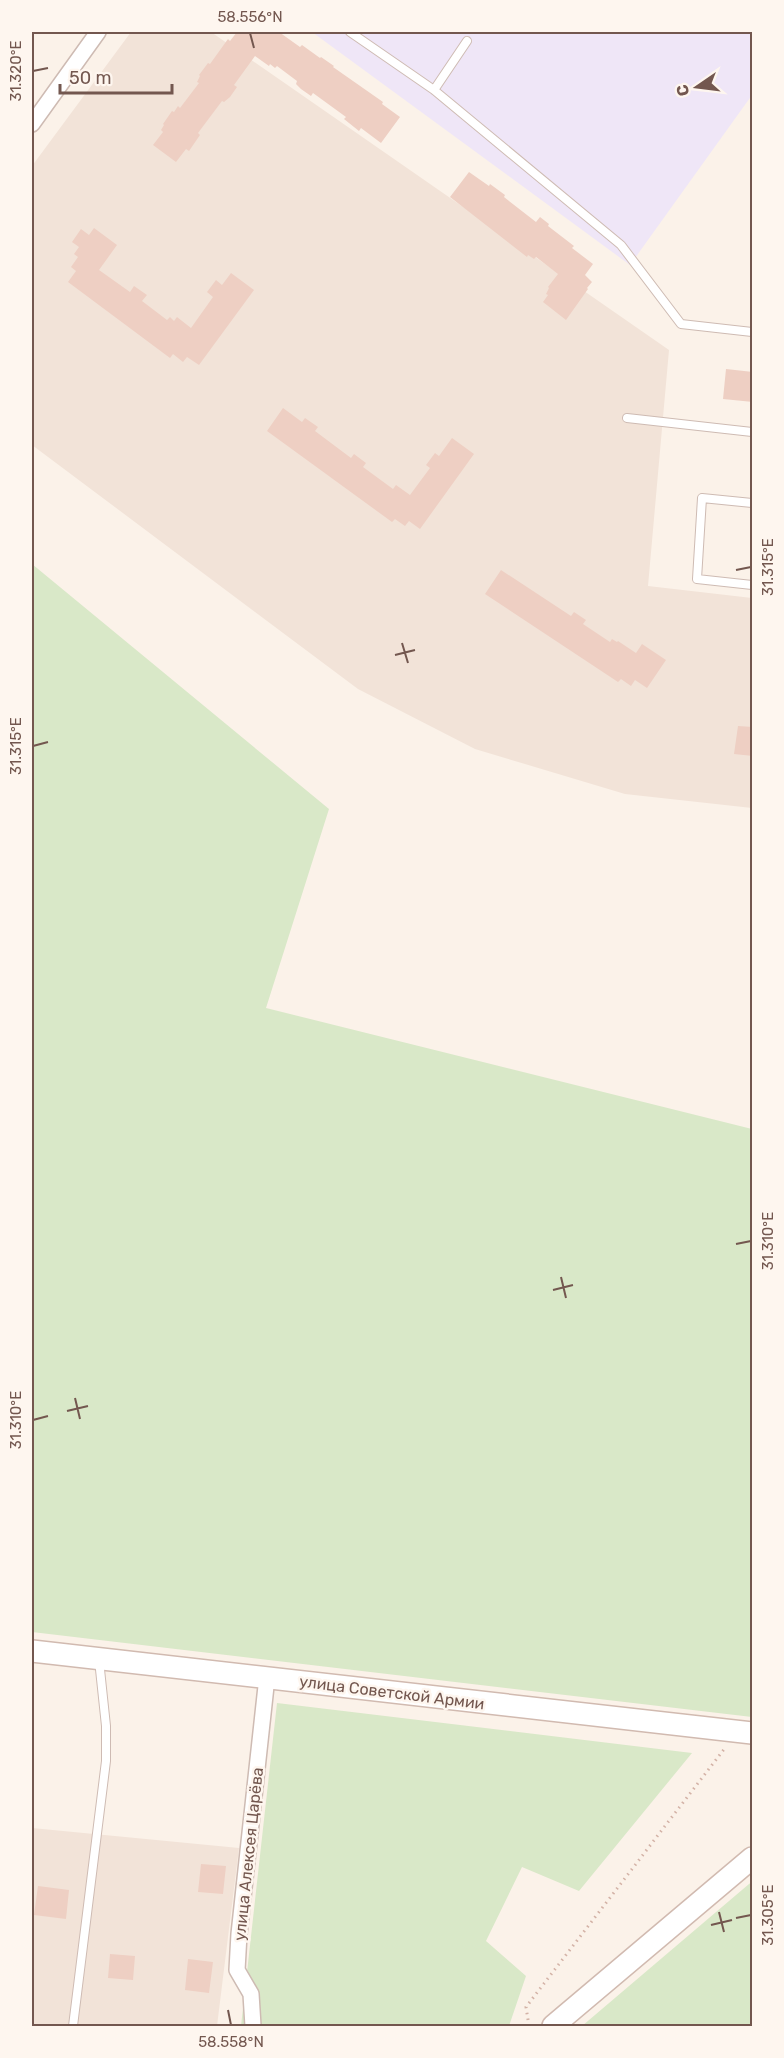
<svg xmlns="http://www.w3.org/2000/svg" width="784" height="2058" viewBox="0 0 784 2058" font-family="Rubik,sans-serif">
<rect width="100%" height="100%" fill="#fbf2e9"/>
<path fill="#f2e3d8" d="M131,32H211L669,350L648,586L752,598V808L625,794L475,749L358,689L32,445V166Z
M32,1828L239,1848L217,2026H32Z"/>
<path fill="#efe6f7" d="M312,32H752V95L630,265Z"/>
<path fill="#d9e8c8" d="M32,564L329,809L266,1008L752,1129V1717L32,1632Z
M277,1703L692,1753L579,1891L522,1867L486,1941L526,1976L509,2026H241Z
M752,1882V2026H582L749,1884Z"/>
<path fill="#eecfc3" d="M237,32H279L300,47L302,45L320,58L321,57L334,66L333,67L383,102L382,104L400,117L381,143L361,128L359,131L344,119L346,117L313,93L311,96L301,89L296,84L297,81L277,66L275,68L270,64L269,66L255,56L234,85L237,87L230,97L224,102L222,101L198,133L200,135L189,151L186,149L176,162L153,145L163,132L161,130L164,125L163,124L172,111L174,112L178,106L180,108L199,83L197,82L200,76L199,75L208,63L210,64L228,39L230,41Z
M469,172L489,186L490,184L505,195L504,197L536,222L540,217L549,224L548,226L574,246L572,248L593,264L585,275L592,282L587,288L588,289L566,320L543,302L548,295L546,294L549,288L548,287L558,274L536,257L534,259L528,255L527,257L450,197Z
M94,228L117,245L99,270L130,292L134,286L147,295L142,301L167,320L170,317L174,321L177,317L191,328L213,297L207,292L216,280L222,285L231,273L254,290L199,365L187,357L183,362L173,354L170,358L68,282L76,271L71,267L78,257L74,254L79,247L72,242L81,229L89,235Z
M726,369L753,372V402L723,399Z
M283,408L302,422L305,418L318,427L315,431L351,458L354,454L366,463L363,467L393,489L396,485L410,495L430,468L426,465L435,453L439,456L452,438L474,454L420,529L409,521L405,526L395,519L392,522L267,431Z
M501,570L571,616L574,612L586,620L583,624L610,642L612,639L617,642L618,641L636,653L642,644L666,660L647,688L635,680L631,686L621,679L618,682L485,594Z
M738,726L753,727V756L734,754Z
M201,1864L226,1866L223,1894L198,1892Z
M38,1886L69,1890L66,1919L34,1915Z
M110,1954L135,1956L133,1980L108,1978Z
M188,1959L213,1962L209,1993L185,1990Z"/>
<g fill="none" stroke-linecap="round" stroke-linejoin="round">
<g stroke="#cebbb3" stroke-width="10">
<path id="lane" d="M350,32L434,90L621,245L681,324L752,332
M434,90L467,41
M627,418L752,432
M752,503L702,498L697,579L752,585
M73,2026L106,1761V1726L99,1660"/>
</g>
<g stroke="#cebbb3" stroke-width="18">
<path id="street" d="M32,124L98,32
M253,2026L251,1994L237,1970L239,1934L267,1677"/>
</g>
<g stroke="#d1bab0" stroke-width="24">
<path id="secondary" d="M32,1651L752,1733
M553,2026L752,1858"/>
</g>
<path stroke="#d3b2a6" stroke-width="3" stroke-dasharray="1.5 4.5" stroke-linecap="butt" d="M529,2026L526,2007L725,1748"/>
<use href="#lane" stroke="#fff" stroke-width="8"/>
<use href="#street" stroke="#fff" stroke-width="15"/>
<use href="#secondary" stroke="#fff" stroke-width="21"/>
</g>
<path fill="none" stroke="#73574f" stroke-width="2" d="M250,33L254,48M33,71L48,68M736,570L751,567M402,643L408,663M395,655L415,650M33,746L48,742M736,1244L751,1241M561,1277L566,1298M553,1290L573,1285M75,1398L80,1419M67,1411L88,1406M33,1420L48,1416M719,1912L724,1932M736,1918L751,1915M711,1925L732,1920M228,2010L231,2025"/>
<g text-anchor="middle" stroke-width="5" stroke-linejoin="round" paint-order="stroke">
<g font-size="16" fill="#73574f" stroke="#fef6ef">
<text transform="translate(392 1692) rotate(7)" y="6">улица Советской Армии</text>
<text transform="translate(248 1854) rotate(-84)" y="6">улица Алексея Царёва</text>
</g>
</g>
<rect width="784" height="2058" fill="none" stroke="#fef6ef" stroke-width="66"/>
<g transform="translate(697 87) rotate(256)" stroke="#fef6ef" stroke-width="4.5" paint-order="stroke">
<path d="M0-4.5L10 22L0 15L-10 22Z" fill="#73574f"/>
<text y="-9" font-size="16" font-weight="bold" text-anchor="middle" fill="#73574f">С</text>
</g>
<path d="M60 84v9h112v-9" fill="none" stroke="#73574f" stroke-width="3"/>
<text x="69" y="84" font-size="18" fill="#73574f" stroke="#fef6ef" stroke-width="4.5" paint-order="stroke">50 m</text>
<rect x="33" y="33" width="718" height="1992" fill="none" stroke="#73574f" stroke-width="2"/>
<g font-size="15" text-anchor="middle" fill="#73574f">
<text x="250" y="22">58.556°N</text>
<text transform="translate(16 71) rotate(-90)" y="5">31.320°E</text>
<text transform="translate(768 567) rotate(-90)" y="5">31.315°E</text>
<text transform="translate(16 746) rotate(-90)" y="5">31.315°E</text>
<text transform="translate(768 1241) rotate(-90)" y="5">31.310°E</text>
<text transform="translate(16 1420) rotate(-90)" y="5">31.310°E</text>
<text transform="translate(768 1915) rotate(-90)" y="5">31.305°E</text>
<text x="231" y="2047">58.558°N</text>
</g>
</svg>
